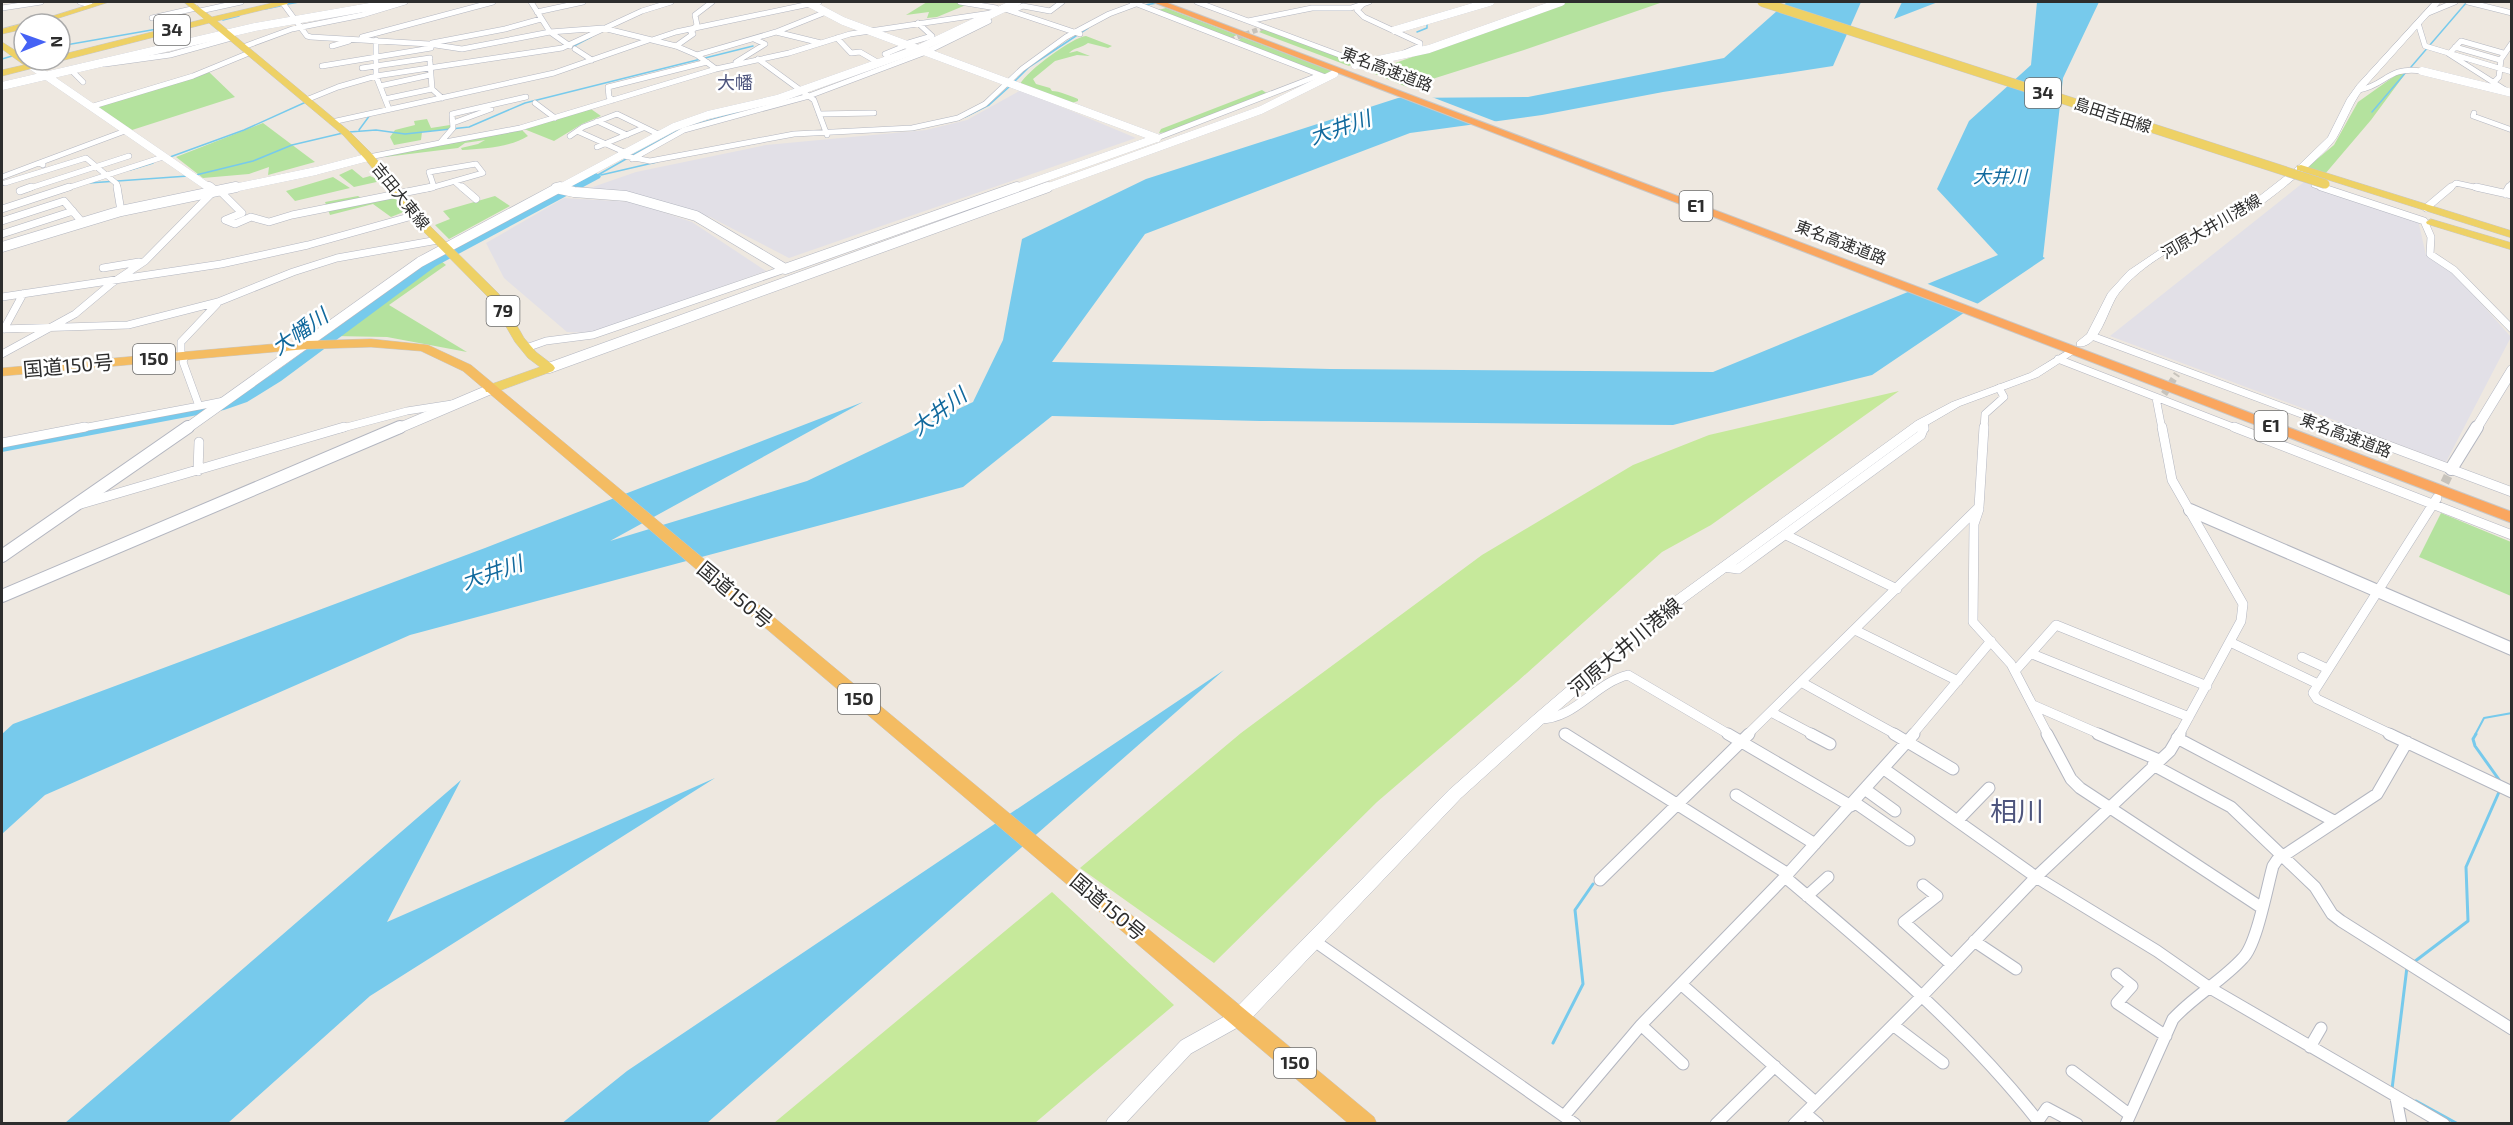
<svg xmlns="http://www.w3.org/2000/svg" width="2513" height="1125" viewBox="0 0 2513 1125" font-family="'Exo 2','Noto Sans JP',sans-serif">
<rect width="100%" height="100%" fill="#eee8e0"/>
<path fill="#e2e0e7" d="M1021,90L1136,138L789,258L710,217L642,196L587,189L636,172L766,145L926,130L967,120Z
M2304,182L2418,220L2426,255L2449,267L2511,337L2446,462L2110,336Z
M564,198L633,202L692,222L766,271L591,333L567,332L504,278L486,243Z"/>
<path fill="#b4e29e" d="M927,2H957L966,5L937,17L927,18L929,12L906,15Z
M1567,2H1663L1524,50L1407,87L1370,72Z
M1166,8L1237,35L1230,38L1158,10Z
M1264,29L1355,63L1349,66L1259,32Z
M1086,36L1112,46L1108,48L1088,43C1082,48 1075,47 1069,53L1077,51L1090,56L1077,55L1055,61L1033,79L1036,84L1050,88L1052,91C1059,91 1071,96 1078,99V101L1072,103L1020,84C1028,70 1073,37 1086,36Z
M1242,37L1335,72L1325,74L1238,41Z
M2403,70H2408L2371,120L2325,174L2310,169L2309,166L2334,145L2358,102Z
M209,72L235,97L132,130L98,107Z
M1262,90L1268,94L1167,132L1159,133L1161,129Z
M591,109L601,116L582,124L554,141L524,129Z
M427,119L431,128L450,125V129L422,132L421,140L394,145L390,137L395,130L415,125L414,121Z
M263,123L315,162L268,175L269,167L249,174L203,178L176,157Z
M522,130L528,136C511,147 483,149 462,150L461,148L478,144L485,140L465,143L458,148L385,157L382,155Z
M352,169L363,178L370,176L381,181L354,187L339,175Z
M333,177L350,188L295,201L286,191Z
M358,196L367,202L395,198L406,211L391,217L373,204L330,215L325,202Z
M495,196L510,206L449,239L435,225L450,219L443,211Z
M441,261L446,265L389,305L467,352L387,337L333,336L407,281Z
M2441,513L2511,542V596L2419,557Z"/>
<path fill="#c6e99b" d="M1899,391L1711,525L1662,552L1518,681L1377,802L1214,963L1080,868L1241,733L1482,555L1633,465L1709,435Z
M1052,892L1174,1005L1035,1123H774Z"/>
<path fill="#77caec" d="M1787,2H1861L1833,66L1663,92L1542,115L1410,133L1145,234L1052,362L1330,369L1713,372L1998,255L1937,189L1969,121L2031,65L2037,2H2099L2063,78L2043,257L2045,258L1872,375L1673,425L1260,421L1052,416L963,487L410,635L45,795L2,834V734L13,724L485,548L863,402L610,541L807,481L973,402L1003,340L1022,239L1146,179L1398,98L1528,97L1724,58Z
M1902,2H1938L1894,19Z
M1224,670L707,1123L561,1124L627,1071Z
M715,778L370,996L228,1123H65L461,780L387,922Z"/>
<path fill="#eee8e0" d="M1424,94L1502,124L1478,127L1395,95Z
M1923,282L1981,305L1967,314L1905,290Z"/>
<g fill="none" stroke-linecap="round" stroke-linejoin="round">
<path stroke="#77caec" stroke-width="1.5" d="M288,4L299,2
M1145,5L1157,3
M265,9L280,6
M223,20L239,16
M1417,32L1427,28V24
M60,46L163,28
M572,47L591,37
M2,59L12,56
M2411,67L2466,3
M1015,81L1029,67L1088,28
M2372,112L2407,71
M965,117L989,105L1009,87
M686,127L739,112
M359,130L370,115
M349,132L376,130L405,134L469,127L525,103L753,46
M631,156L681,129
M170,157L244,130L306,102
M130,170L153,163
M196,175L253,161L292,145L343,133
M601,175L657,162
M596,176L626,159
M89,183L188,176"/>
<path stroke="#77caec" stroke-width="2" d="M2475,735L2484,718L2512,713"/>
<path stroke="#77caec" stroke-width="3" d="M2476,734L2473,739L2475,746L2500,781
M2414,962L2468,921L2466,867L2499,792
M1553,1043L1583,984L1575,910L1593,884
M2392,1089L2407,967
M2416,1101L2458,1124"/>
<path fill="#77caec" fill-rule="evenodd" d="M596,173L601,176L600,178L436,266L281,381L247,402L224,410L2,452V444L221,403L237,396L271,375L428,262Z"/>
<path stroke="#c7c3bc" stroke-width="5" stroke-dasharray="5 3" stroke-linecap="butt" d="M1230,40L1265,27"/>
<path stroke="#c7c3bc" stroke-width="7" stroke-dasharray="7 4" stroke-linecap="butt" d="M2164,394L2177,374"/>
<path stroke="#c7c3bc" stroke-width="9" stroke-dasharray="9 4.5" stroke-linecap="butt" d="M2439,495L2448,476"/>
<g stroke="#b3b6c0" stroke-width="6">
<path id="minor-far3" d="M80,2L90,5
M282,2L307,36L311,37L429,44L462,49L550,32L603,28L676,46L697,55L716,69
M531,2L550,32L570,46
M960,2L996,8
M1132,2L1328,78
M1197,2L1361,63
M2468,2L2512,13
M1362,5L1357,10L1364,17L1420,43V46L1404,53
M2,8L41,2
M1002,8L1080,34
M200,11L241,2
M1011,11L1023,6L1050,11L1062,2
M537,12L583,2
M2426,14L2455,2
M152,18L196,8
M1248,21L1312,8H1351L1369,2
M2418,23L2425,46L2512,72
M776,32L821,43
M362,37L493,2
M837,38L851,53L860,52L879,63
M376,40V76L389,109
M652,40L676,32L819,2
M432,43L505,29L541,19
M905,44L932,36L918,23
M332,46L349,41
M676,46L693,34L691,32L697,25L695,15L712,2
M243,47L292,29L362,15L405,2
M2455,47L2500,60
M575,49L592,60
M2503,53L2461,41L2449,54L2507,91
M697,55L776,32L826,12
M758,59L814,100L827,135
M891,59L885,54L907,45
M430,62L432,89L442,98
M736,62L765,44L754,39
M105,64L170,55L231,38
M322,66L431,48
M362,68L430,58
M72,71L83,82
M2493,83L2499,77L2501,59L2512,43
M380,86L430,75
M2359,90C2387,85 2387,66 2422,71
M385,99L432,89
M306,100L338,87L376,76L562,48L642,11L671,2
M613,100L609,97L608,87L707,62
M535,103L555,118
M90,107L193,76L249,53
M2474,113L2473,116L2512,130
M819,114L874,113
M597,121L627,135
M332,122L554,73L649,40
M453,123L491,109
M577,131L624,152
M570,136L583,127L617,114L658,134
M1157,138L1320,75
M440,143L520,128L716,69L789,53L850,34L991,13
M597,147L643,128
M619,155L650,161L794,134L912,128L958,118L985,104L1022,69L1066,37L1109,14L1136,4
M369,157L440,143L453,128L452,114L526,97
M632,159L684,130L809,96L926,52L989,21
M39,163L125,131
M476,164L483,173L434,187L429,172Z
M2,177L39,163L43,165
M455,182L463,189
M5,183L86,158L117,184L118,189
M2314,185L2326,189
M27,189L129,156
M64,189L163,157
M426,189L434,187
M2449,189L2456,183L2483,189
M2508,189L2512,183"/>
</g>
<g stroke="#b3b6c0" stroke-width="8">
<path id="minor-far2" d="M117,187L121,211
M462,187L476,199
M2321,187L2424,221L2431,237L2430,254L2454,270L2512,329
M2476,187L2512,195
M219,190L242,213L225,220L235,224L251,217L269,222L292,215L432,187
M20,191L31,187
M2505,194L2509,187
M2426,208L2451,187
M2,209L69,187
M2,221L64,201L82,222
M2,234L73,211
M103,268L139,262
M2,297L221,264L308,245L416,215
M2,329L128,325L218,302L293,272L337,258L438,240
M4,329L23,294
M2092,336L2342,429
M526,348L546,341L593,335L785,269
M2,354L75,314L112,283L145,261L214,191
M181,356V342L217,304
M185,356L183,362L199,406L224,401
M2058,359L2238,429
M2156,398L2162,429
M1922,423L1925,429
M77,429L199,406
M339,429L407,411L452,404
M1984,429L1985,414L2004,397L1999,388"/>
</g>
<g stroke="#b3b6c0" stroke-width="10">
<path id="minor-far1" d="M2162,427L2172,480L2243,604L2241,621L2179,735
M2234,427L2512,535
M2338,427L2512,492
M2,443L85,427
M198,471L199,442
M81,504L344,427
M1979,509L1974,524L1973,622L2011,664L2048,735
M1786,535L1897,589
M1724,567L1738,569L1921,435L1924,427
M1855,630L1958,681
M2230,642L2318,684
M2032,654L2189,717
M2302,657L2328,669
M2015,671L2056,625L2207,686
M1801,682L1897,735
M2033,705L2102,735
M1771,712L1814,735
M1539,719C1574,720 1595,683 1628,675L1730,735
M1747,735L1979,507L1984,427
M1912,735L1991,641
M2393,735L2317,699L2313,693L2437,498"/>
</g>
<g stroke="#b3b6c0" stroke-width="13">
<path id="minor" d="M1565,734L1788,874
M1728,734L1851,806
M1811,734L1830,744
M1894,734L1953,769
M2047,734L2071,779L2080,788L2262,908
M2098,734L2159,760
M2389,734L2512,792
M2177,738L2334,821
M2153,765L2231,807L2315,887L2332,914L2341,921L2512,1029
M1884,769L2036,877L2157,951L2210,988L2444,1124
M1866,790L1895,811
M1736,795L1815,844
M1854,802L1909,840
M1958,820L1989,788
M1785,877C1875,953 1965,1028 2038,1121L2047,1108L2077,1124
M1600,880L1749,734
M1923,885L1937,896L1904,922L1952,965
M1807,896L1828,877
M1313,940L1575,1124
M1974,941L2016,969
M2117,974L2132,986L2117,1003L2166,1036
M1681,984L1815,1102
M1641,1025L1683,1064
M1893,1025L1943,1063
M2310,1047L2321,1028
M2072,1071L2130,1115
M2396,1098L2401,1124
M1805,1113L1818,1124
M1564,1116L1641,1025L1785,877L1914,734
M1716,1124L1775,1066
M1794,1124L1924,994L2036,877L2170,751L2180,734
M2126,1124L2173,1019C2194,996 2222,981 2243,958C2257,944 2267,887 2273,866L2277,860L2377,794L2407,742"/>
</g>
<g stroke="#b3b6c0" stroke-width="8">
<path id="tertiary-far3" d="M807,2L843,21L1157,138
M1395,30L1490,2
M1355,65L1429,49L1561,2
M32,66L211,189
M2422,71L2512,93
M2,86L255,27L398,2
M556,188L560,189
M229,189L316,171L369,157
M558,189L674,127L708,115L777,99L918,49L1017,2
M1013,189L1157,138
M1043,189L1261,110L1334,74"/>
</g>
<g stroke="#b3b6c0" stroke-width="11">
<path id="tertiary-far2" d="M209,187L214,191
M556,188L574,192L626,196L696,216L785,269L1017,187
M2,247L121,211L236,187
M549,368L1048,187
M186,429L420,262L560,187
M397,429L491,389
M2476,429L2512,370"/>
</g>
<g stroke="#b3b6c0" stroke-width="14">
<path id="tertiary-far1" d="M2451,469L2477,427
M2190,510L2512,649
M2,556L188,427
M2,596L400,427"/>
</g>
<g stroke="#b3b6c0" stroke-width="17">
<path id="tertiary" d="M1114,1124L1186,1047L1240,1017"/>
</g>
<g stroke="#b3b6c0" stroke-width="1">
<path id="secondary" d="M2433,2H2441L2363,89C2352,104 2346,121 2337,137C2326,155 2270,200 2251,212C2239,219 2226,224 2213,229C2180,245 2143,263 2119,293C2108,306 2100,351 2077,346V342L2087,334L2108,293L2128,271L2174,240L2244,208L2298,166L2328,137L2347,99L2357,85Z
M2068,350L2074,353L2072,355L2038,377L1960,406L1924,427L1673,611L1544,723L1461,798L1247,1023L1240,1025L1233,1023L1231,1017L1233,1011L1449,790L1534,715L1663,605L1916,421L1952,402L2030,373Z"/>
</g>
<g stroke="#c8c8c8" stroke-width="1">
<path id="primary" d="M98,2H109L40,24H27Z
M184,2H192L212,17L276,2H288L287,4L217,21L349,131L373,155L431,227L499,294L524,338L536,352L553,365L555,368L553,371L496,392H486L485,389L486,386L540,367L528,358L515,342L490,299L423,231L365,159L343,135L209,23L2,76V70L24,65L2,49V42L24,56V60L33,63L60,60V55L204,19Z
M24,23L26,24H24V29L2,34V29Z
M2301,165L2512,231V238L2297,170V166Z
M2431,219L2512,243V250L2427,224L2426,222Z"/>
</g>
<g stroke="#c8c8c8" stroke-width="1">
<path id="trunk" d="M371,339L428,345L471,365L1374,1117L1377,1124H1349L463,371L421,351L371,347L307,349L2,376V368L307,341Z"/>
</g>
<g stroke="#c8c8c8" stroke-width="2">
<path id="motorway" d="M1153,2H1165L2512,512V523Z"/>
</g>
<use href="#minor-far3" stroke="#fff" stroke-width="5"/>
<use href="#minor-far2" stroke="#fff" stroke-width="7"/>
<use href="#minor-far1" stroke="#fff" stroke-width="9"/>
<use href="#minor" stroke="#fff" stroke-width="11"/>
<use href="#tertiary-far3" stroke="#fff" stroke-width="8"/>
<use href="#tertiary-far2" stroke="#fff" stroke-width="10"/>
<use href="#tertiary-far1" stroke="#fff" stroke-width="12"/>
<use href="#tertiary" stroke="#fff" stroke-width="16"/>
<use href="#secondary" fill="#fff" fill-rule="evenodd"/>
<use href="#primary" fill="#eed165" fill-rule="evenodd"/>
<use href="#trunk" fill="#f4bc62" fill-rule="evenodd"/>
<use href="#motorway" fill="#faa65f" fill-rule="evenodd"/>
<g stroke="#c8c8c8" stroke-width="10" stroke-linecap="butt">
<path id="primary-bridge" d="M1762,2L2325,184"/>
</g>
<use href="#primary-bridge" stroke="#eed165" stroke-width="9"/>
</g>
<g text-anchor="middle" stroke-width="5" stroke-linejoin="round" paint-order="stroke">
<g font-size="16" fill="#2d2d2d" stroke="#fff">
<text transform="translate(1387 69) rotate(21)" y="6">東名高速道路</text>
<text transform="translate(2113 115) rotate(18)" y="6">島田吉田線</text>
<text transform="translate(401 196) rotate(51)" y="6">吉田大東線</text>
<text transform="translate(2211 226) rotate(-30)" y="6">河原大井川港線</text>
<text transform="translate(1841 242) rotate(21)" y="6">東名高速道路</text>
<text transform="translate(2346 435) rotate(21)" y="6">東名高速道路</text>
</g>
<g fill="#fff" stroke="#6c6c6c" stroke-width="1.5">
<rect x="154" y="15" width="36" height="30" rx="4.5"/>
<rect x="2025" y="78" width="36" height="30" rx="4.5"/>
<rect x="1679.5" y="191" width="33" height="30" rx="4.5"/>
<rect x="486.5" y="296" width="33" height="30" rx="4.5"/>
<rect x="133" y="344" width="42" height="30" rx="4.5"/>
<rect x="2254.5" y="411" width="33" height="30" rx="4.5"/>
<rect x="838" y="684" width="42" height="30" rx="4.5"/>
<rect x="1274" y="1048" width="42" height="30" rx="4.5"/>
</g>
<g font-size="18" font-weight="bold" fill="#2d2d2d">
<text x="172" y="36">34</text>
<text x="2043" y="99">34</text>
<text x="1696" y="212">E1</text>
<text x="503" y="317">79</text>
<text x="154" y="365">150</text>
<text x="2271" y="432">E1</text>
<text x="859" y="705">150</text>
<text x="1295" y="1069">150</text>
</g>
<g font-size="18" fill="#4e557d" stroke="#fff">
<text x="735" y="89">大幡</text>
</g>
<g font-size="18" font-style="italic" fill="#11699d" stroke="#fff">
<text x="2000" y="183">大井川</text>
</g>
<g font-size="20" fill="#2d2d2d" stroke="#fff">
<text transform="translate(68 366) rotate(-5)" y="7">国道150号</text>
<text transform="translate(735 595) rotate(40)" y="7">国道150号</text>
<text transform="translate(1625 647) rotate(-40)" y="7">河原大井川港線</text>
<text transform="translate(1108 907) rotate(40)" y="7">国道150号</text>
</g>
<g font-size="21" font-style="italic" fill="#11699d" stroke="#fff">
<text transform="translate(1340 128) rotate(-19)" y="7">大井川</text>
<text transform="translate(300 332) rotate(-35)" y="7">大幡川</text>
<text transform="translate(939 412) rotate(-37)" y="7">大井川</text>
<text transform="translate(492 573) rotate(-19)" y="7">大井川</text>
</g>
<g font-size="27" fill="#4e557d" stroke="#fff">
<text x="2017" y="821">相川</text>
</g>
</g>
<rect width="2513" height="1125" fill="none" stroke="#2d2d2d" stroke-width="6"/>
<g transform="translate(42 42) rotate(89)"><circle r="28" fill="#ffffff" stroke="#ababab" stroke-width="1.5"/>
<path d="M0-4.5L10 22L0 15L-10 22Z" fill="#4562f5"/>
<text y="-9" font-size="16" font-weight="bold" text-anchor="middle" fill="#2d2d2d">N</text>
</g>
</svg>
